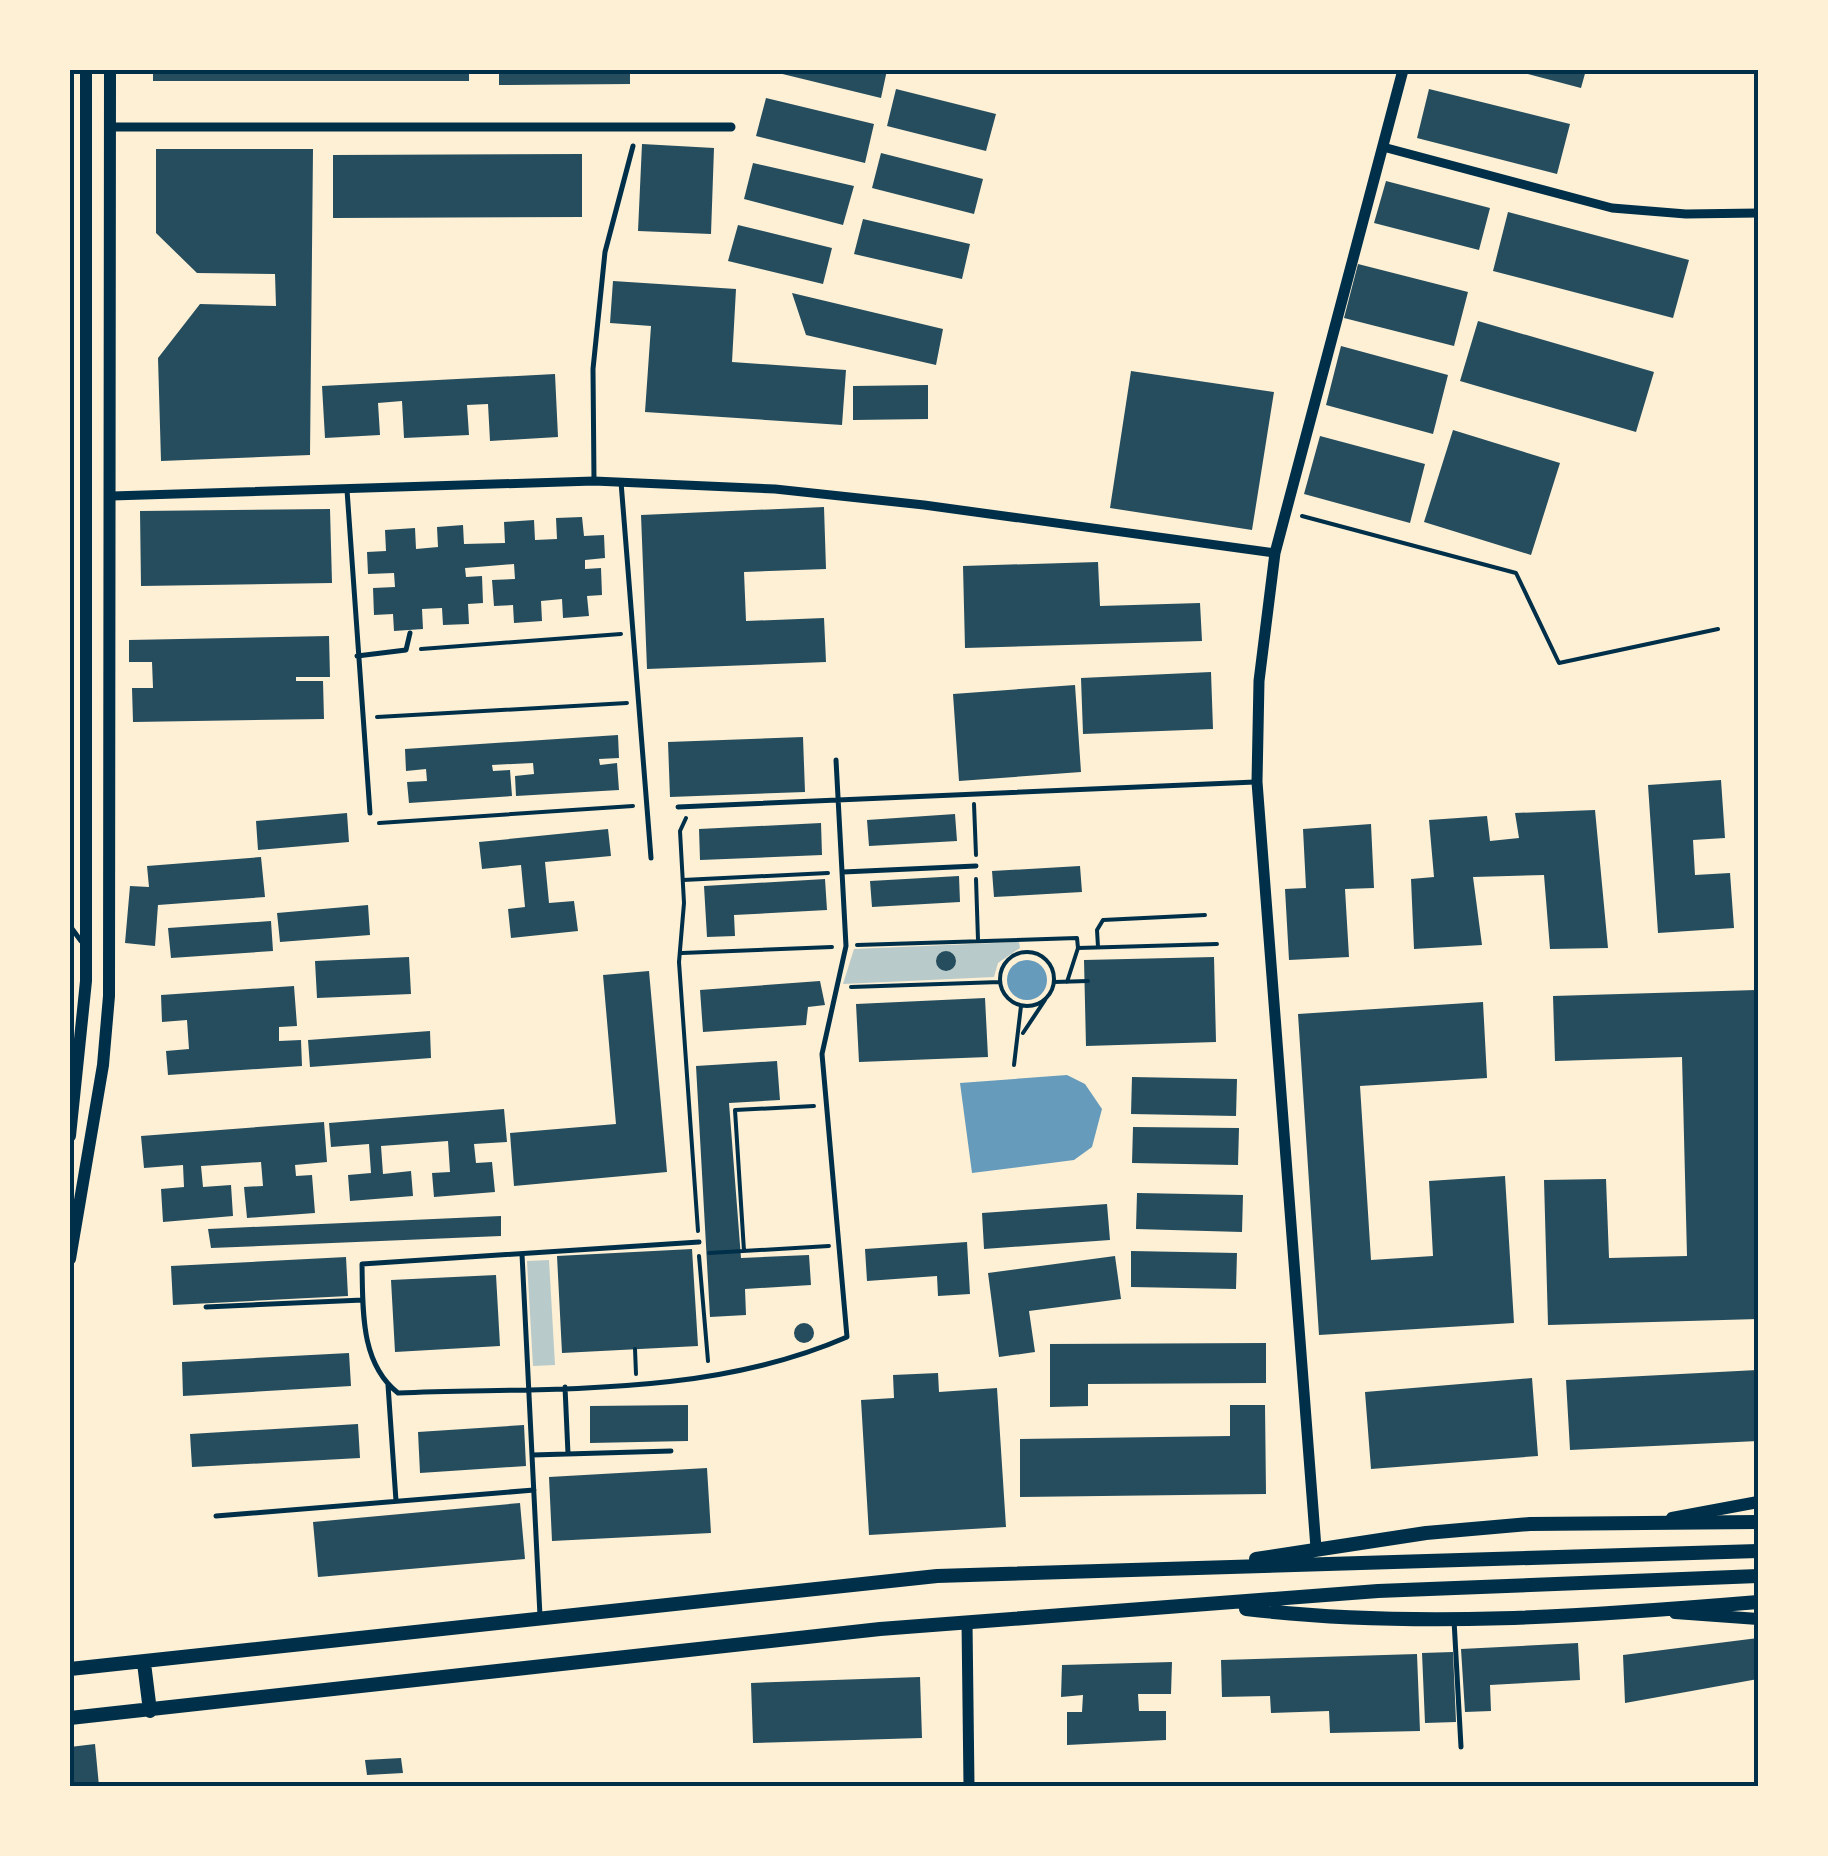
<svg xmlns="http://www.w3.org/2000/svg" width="1828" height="1856" viewBox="0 0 1828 1856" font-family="'Varela Round',sans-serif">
<rect width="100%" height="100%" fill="#fdf0d5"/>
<path fill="#b9caca" d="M1019,942L1020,948L998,963L994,977L843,984L854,949Z
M549,1260L555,1365L533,1366L527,1261Z"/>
<path fill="#669bbc" d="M1007 980a20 20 0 1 1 40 0a20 20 0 1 1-40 0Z
M1067,1075L1085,1084L1102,1109L1092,1147L1074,1160L972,1173L960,1083Z"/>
<path fill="#264d5e" d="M153,70H469V81H153Z
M499,70H630V84L499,85Z
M766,70H887L881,98Z
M1513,70H1586L1581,88Z
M896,89L996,114L986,151L887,126Z
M1429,89L1570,124L1557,174L1417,138Z
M766,98L874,124L865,163L756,136Z
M642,144L714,148L711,234L638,231Z
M156,149H313L310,455L161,461L158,358L200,304L276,306L275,274L197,273L156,233Z
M881,153L983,179L974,214L872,188Z
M582,154V217L333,218V155Z
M753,163L854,186L843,225L744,199Z
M1386,181L1490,208L1479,250L1374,223Z
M70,192H73L74,327H70Z
M1508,212L1689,260L1673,318L1493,271Z
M863,219L970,244L962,279L854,254Z
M738,225L832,248L823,284L728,261Z
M1358,264L1468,292L1454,346L1344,318Z
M613,281L736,289L732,362L846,370L842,425L645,412L651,326L610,323Z
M792,293L943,329L936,365L806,335Z
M1478,321L1654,372L1636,432L1460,381Z
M1341,346L1448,375L1433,434L1326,405Z
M1131,371L1274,392L1252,530L1110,508Z
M555,374L558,437L490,441L488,404L467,405L469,435L404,438L402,401L378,403L380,435L325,438L322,386Z
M928,385V419L853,420V386Z
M1453,430L1560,463L1531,555L1424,522Z
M1320,436L1425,464L1410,523L1304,494Z
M824,507L826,569L744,572L746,621L824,618L826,662L647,669L641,515Z
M330,509L332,583L141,586L140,511Z
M582,517L584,536L604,535L605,558L585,560V569L601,568L602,595L587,596L589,616L563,618L562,599L541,601L542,621L514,623L513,605L494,606L492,580L515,579L514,564L465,568L466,577L482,576L483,603L468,604L469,624L443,625L442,608L422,609L423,629L394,631L393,614L374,615L373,588L395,587L394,573L368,574L367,552L386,551L385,530L415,528L416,549L438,547L437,527L463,525L464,544L505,543L504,522L534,520L535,540L557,539L556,518Z
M1098,562L1100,606L1200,603L1202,641L965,648L963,566Z
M329,636L330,677H296V681H323L324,719L133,722L132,688H153L152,662H129V640Z
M1211,672L1213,729L1083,734L1081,678Z
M1075,685L1081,772L959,781L953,694Z
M618,735L619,758L599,759L600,765L617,763L619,790L516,796L515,776L534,774L533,763L492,765L493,771L510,770L512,796L409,803L407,782L427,781L426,769L406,771L405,749Z
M803,737L805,792L670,797L668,742Z
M1721,780L1725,838L1693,840L1695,875L1730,873L1734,928L1658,933L1648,785Z
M1595,810L1608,948L1550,949L1544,875L1473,877L1482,945L1414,949L1411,879L1434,877L1429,820L1487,816L1490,841L1519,838L1515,813Z
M347,813L349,842L258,850L256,821Z
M955,814L957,841L869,846L867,820Z
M821,823L822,855L700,860L699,829Z
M1371,824L1374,888L1345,889L1349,957L1289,960L1285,889L1306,888L1303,829Z
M608,829L611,856L545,862L549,903L574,901L578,931L511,938L508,909L525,907L521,865L482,869L479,842Z
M261,857L265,897L158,905L155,946L125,943L130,886L149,887L147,866Z
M1080,866L1082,892L994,897L992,871Z
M959,876L960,902L872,907L870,881Z
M825,879L827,910L734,915L735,936L707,937L704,886Z
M368,905L370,935L280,942L277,913Z
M271,921L273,951L171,958L168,928Z
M936 961a10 10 0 1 1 20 0a10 10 0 1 1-20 0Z
M409,957L411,994L317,998L315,961Z
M1214,957L1216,1042L1086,1046L1084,960Z
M649,971L667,1172L514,1186L510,1133L616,1124L603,975Z
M820,981L825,1005L808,1007L806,1025L703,1032L700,990Z
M294,986L297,1026L279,1027V1041L301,1040L302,1066L168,1075L166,1051L189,1049L187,1020L162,1022L161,995Z
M1756,990L1758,1319L1548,1325L1544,1180L1606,1179L1609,1258L1687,1256L1682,1057L1555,1061L1553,996Z
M985,998L988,1057L859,1062L856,1004Z
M1483,1002L1487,1078L1360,1086L1371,1260L1433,1256L1429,1181L1505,1176L1514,1323L1319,1335L1298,1014Z
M430,1031L431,1058L310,1067L308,1040Z
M777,1061L780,1100L729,1103L741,1258L809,1255L811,1285L745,1289L746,1315L710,1317L696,1066Z
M1132,1077L1237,1079L1236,1116L1131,1114Z
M504,1109L507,1142L474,1144L476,1163L492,1162L495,1192L434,1197L432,1173L450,1172L448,1141L381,1146L383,1174L411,1171L413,1196L350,1201L348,1175L371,1173L369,1144L331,1147L329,1123Z
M324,1122L327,1162L295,1165L296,1176L312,1175L315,1213L247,1218L244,1187L263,1186L261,1162L201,1166L203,1187L231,1185L233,1216L163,1222L161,1189L184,1187L183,1165L144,1168L141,1136Z
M1133,1127L1239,1128L1238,1165L1132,1163Z
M1137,1193L1243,1195L1242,1232L1136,1229Z
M1107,1204L1110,1240L984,1249L982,1213Z
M501,1216V1236L211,1248L208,1229Z
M967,1242L970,1294L938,1296L937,1276L867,1281L865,1249Z
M692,1249L698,1346L562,1353L557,1256Z
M1131,1251L1237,1253L1236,1289L1131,1287Z
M1115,1256L1121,1299L1029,1311L1035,1352L999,1357L988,1273Z
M346,1257L348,1296L173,1305L171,1266Z
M496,1275L500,1346L395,1352L391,1280Z
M794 1333a10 10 0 1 1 20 0a10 10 0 1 1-20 0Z
M1266,1343V1383L1088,1384V1406L1050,1407V1344Z
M349,1353L351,1386L183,1396L182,1362Z
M1757,1370L1758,1441L1570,1450L1566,1380Z
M938,1373L939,1392L997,1388L1006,1527L869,1535L861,1400L894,1398L893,1375Z
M1532,1378L1538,1456L1371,1469L1365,1392Z
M688,1405V1441L590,1443V1406Z
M1230,1405H1265L1266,1494L1020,1497V1439L1230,1436Z
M358,1424L360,1458L192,1467L190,1434Z
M524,1425L526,1466L420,1473L418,1432Z
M707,1468L711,1533L552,1541L549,1477Z
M520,1503L525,1559L318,1577L313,1522Z
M1758,1638V1679L1625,1703L1623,1655Z
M1578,1643L1580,1680L1490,1685L1491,1711L1465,1712L1461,1649Z
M1453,1652L1456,1722L1425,1723L1422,1653Z
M1417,1654L1420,1731L1330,1733L1329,1711L1271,1713L1270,1696L1222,1697L1221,1660Z
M1172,1662L1171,1694H1138L1139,1711H1166V1740L1067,1745V1712H1082L1083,1695L1061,1697L1062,1665Z
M920,1677L922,1738L753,1743L751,1683Z
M95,1744L99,1786H70V1747Z
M401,1758L403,1773L367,1775L365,1760Z"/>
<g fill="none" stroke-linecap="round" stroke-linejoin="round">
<path stroke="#003049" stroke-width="4" d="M1302,516L1516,573L1559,663L1718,629
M421,649L621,634
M377,717L627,703
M974,804L976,855
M686,818L680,831L684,903L679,962L698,1231
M379,823L633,806
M976,879L978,940
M683,880L828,873
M857,945L1077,938L1078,948L1217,944
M1098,947L1097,930L1103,920L1205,915
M1000 979a27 27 0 1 1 54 0a27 27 0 1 1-54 0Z
M682,953L832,947
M1054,982L1088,981
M1067,982L1078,948
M851,987L1000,982
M1023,1033L1045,1000
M1014,1065L1021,1006
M744,1251L735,1110L814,1106
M709,1253L829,1246
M699,1256L708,1361
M635,1349L636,1374"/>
<path stroke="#003049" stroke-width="5" d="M594,481L593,369L605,252L633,146
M621,482L651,858
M347,490L370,813
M357,656L406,650L410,633
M678,807L1255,782
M843,872L976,866
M70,926L81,941
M699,1242L362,1264C363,1310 360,1363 398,1393C548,1387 707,1398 847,1337L822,1054L846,946L836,760
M522,1254L540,1616
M206,1307L363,1300
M388,1385L396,1501
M565,1387L568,1454
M532,1455L671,1451
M216,1516L534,1490
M1454,1620L1461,1747"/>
<path stroke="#003049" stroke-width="9" d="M111,127H731
M1383,147L1612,208L1686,214L1758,213
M112,496L594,481L775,489L924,505L1275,553"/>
<path stroke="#003049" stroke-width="11" d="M1316,1548L1257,782L1259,681L1275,553L1403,70
M967,1622L969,1786"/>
<path stroke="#003049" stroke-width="12" d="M70,1136L86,981V70
M70,1259L103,1065L109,996L110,70
M1672,1518L1758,1502
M1675,1613L1758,1619"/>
<path stroke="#003049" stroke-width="14" d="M1256,1559L1426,1533L1530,1524L1758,1522
M1246,1609C1415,1629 1589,1616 1758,1602
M144,1663L150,1711
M70,1669L937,1576L1758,1551
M70,1718L880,1629L1378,1591L1758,1576"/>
</g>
<rect width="1828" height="1856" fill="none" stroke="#fdf0d5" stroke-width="145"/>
<rect x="72" y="72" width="1684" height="1712" fill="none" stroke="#003049" stroke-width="4"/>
</svg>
